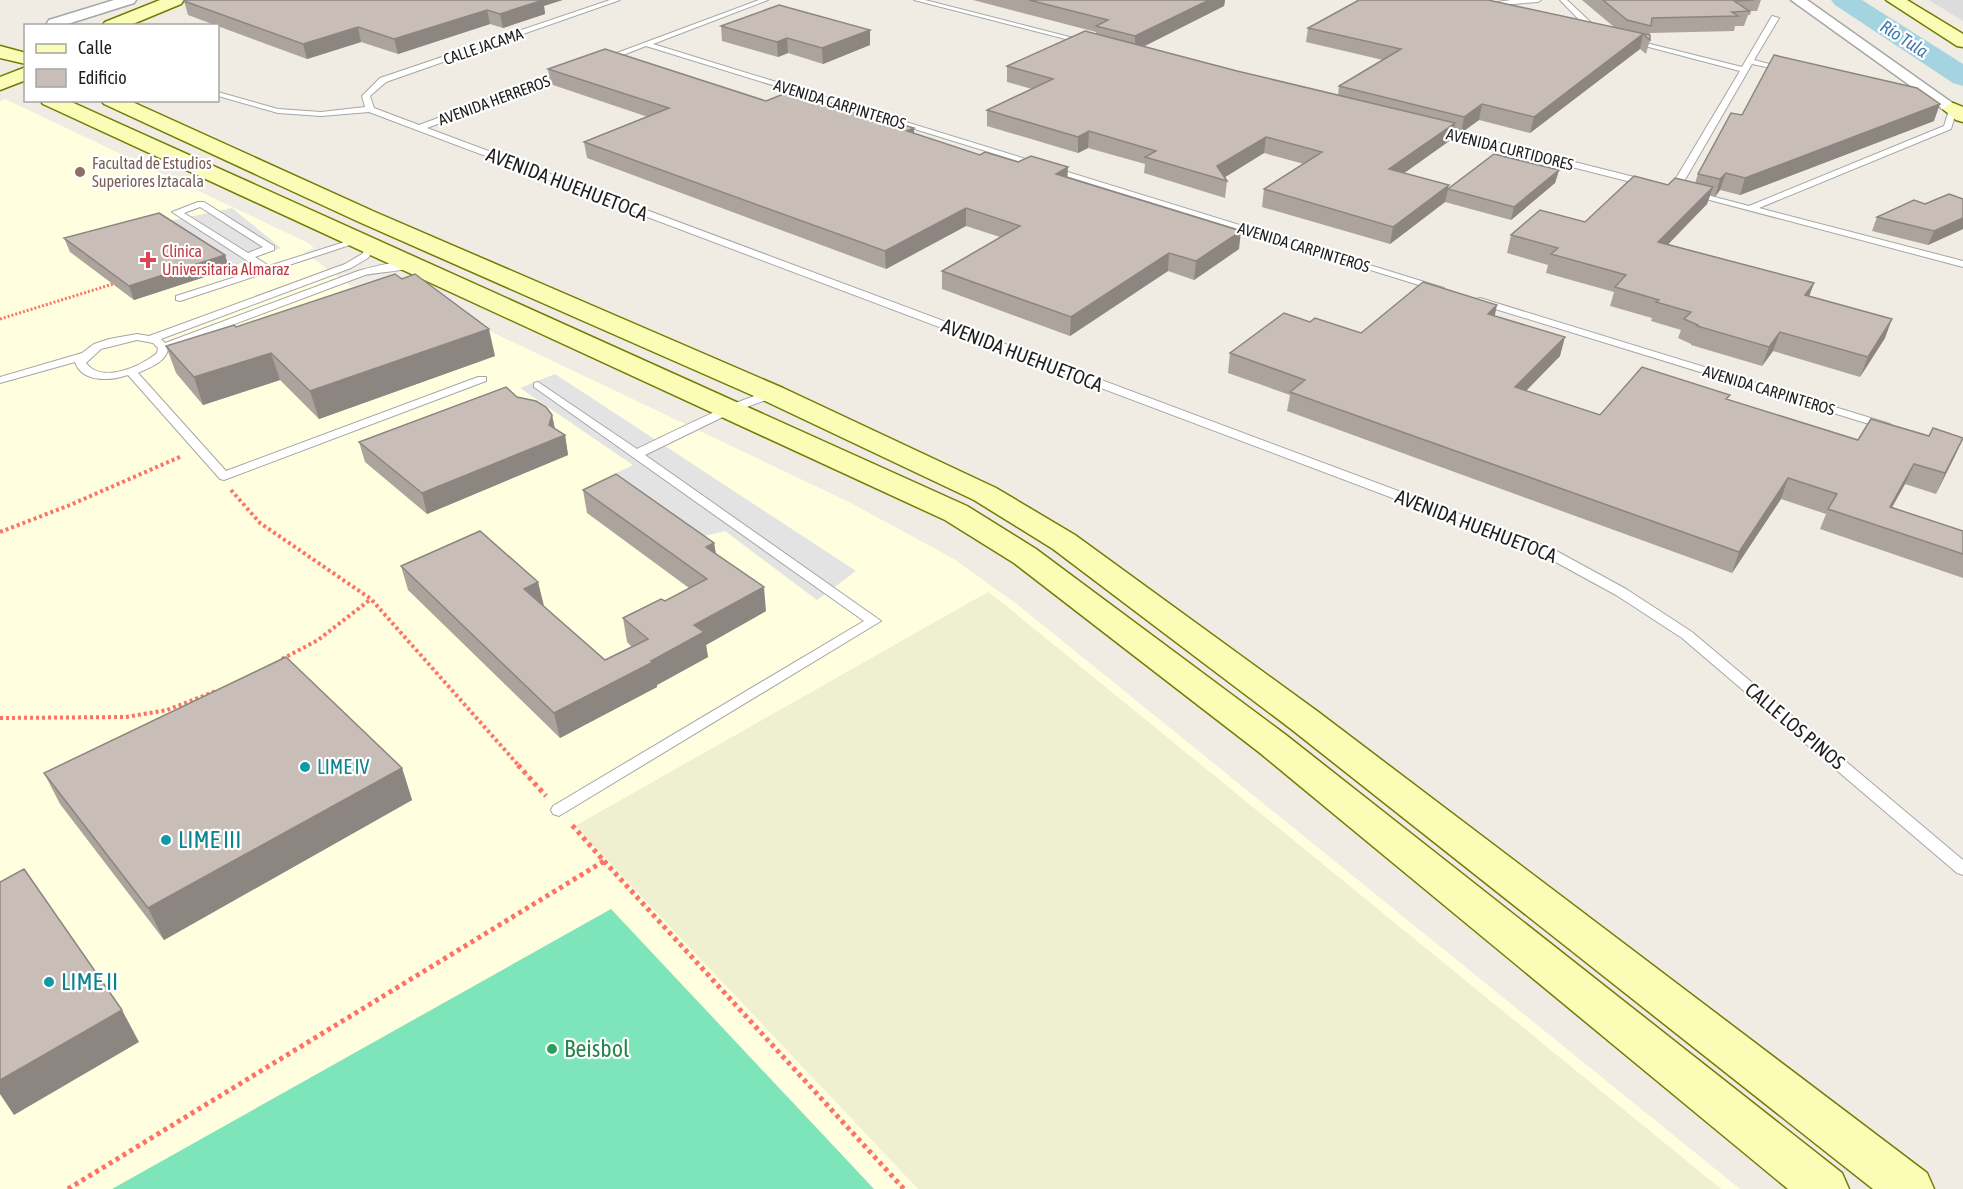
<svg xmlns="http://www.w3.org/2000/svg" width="1963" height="1189" viewBox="0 0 1963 1189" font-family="'Asap Condensed',sans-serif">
<rect width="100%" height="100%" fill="#f0ece4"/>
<path fill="#dddcdc" d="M1929,0H1963V21Z"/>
<path fill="#fffedf" d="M5,99L308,243L314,248L304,252L352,287L380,279L849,502L954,559L1018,605L1740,1189H0V101Z"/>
<path fill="#eef0cf" d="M988,592L1010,609L1721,1189H918L575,826Z"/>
<path fill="#7ee4ba" d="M611,909L874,1189H112Z"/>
<path fill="#e3e3e3" d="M232,208L281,248L228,268L160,223Z
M555,374L856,571L817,600L725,531L704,536L614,474L633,465L520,388Z"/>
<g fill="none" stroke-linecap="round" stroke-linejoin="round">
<path fill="#a3d4e0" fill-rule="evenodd" d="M1831,0H1862L1963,64V86L1953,83L1835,5Z"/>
<g stroke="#a6a6a6" stroke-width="2">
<path id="service" d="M610,0H620L386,82L370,96L374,108L419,125L562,72H568V76L427,128L1551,548L1626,589L1692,632L1963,860V875L1957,873L1682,638L1616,595L1541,554L369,112L321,116L278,113L218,96V92L278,109L321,112L365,107L362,96L380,78Z
M759,0H768L653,44L1444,288L1443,290H1435L646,46L605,62L598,60Z
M914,0H925L1089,42L1085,44Z
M1511,0H1541L1538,2L1487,6L1483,4Z
M1560,0H1567L1599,30V34H1593Z
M1772,16L1779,18L1754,60L1789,69L1785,71L1752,64L1679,190L1671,192L1669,190L1740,71L1626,41L1630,39L1742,67Z
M1941,105L1957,109L1951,129L1759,208L1963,261V267L1687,194L1692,191L1749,206L1944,126L1949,110L1941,109Z
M1436,127L1650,181L1651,183L1647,186L1433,132L1432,130Z
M198,202H204L274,246V250L255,257L269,266L357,238L365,240L180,301L176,300V296L260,269L172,212ZM200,207L263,247L248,253L184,213Z
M372,243L377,246L368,258L351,268L161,339L165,343L358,271C373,267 406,257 419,266C414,270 377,272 365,275L168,349C166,362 149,368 138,373L226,471L478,377H486V381L224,480L220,479L128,375C110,381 82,383 75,362L0,383V377L82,353L94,344L109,339L137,334L149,336L345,264L362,254L369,244ZM137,340L153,343L158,348L157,353C140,367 102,384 86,363L101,349Z
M1480,298L1890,424L1892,426L1886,429L1882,428L1476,303V299Z
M538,382L637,449C661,438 757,388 777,392V396L733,412L645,455L881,621L559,816L553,814L551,810L553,806L864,621L534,387V383Z"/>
</g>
<g stroke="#a6a6a6" stroke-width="3">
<path id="minor" d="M114,0H136L134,3L61,26H49L47,23L49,20Z
M1791,0H1807L1961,109L1953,114L1947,112Z"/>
</g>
<g stroke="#717c00" stroke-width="3">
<path id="secondary" d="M160,0H184L181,4L128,26H102L105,22Z
M1886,0H1907L1963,34V47L1957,46Z
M0,46L26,53V64L0,58Z
M26,67V80L0,90V77Z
M40,100H67L967,506L1036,549L1286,735L1842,1173L1849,1189H1788L1260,753L1014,563L945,520L43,104Z
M101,100H128L375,212L783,388L996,488L1075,535L1317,711L1927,1173L1934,1189H1873L1291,729L1053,549L974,500L763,400L359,222L104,104Z
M1953,103L1963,107V122L1956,120L1943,109L1946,105Z"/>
</g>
<path stroke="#ff7367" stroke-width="3" stroke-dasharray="2 2" stroke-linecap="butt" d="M0,319L113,284"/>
<path stroke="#ff7367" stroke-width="4" stroke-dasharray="3 3" stroke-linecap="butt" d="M231,490L260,523L371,599L520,767
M0,532L70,505L182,456
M282,659L318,640L371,599
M0,718L126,717L167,710L216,691"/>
<path stroke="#ff7367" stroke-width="5" stroke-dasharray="4 4" stroke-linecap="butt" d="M518,765L546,796
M604,861L904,1189
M68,1189L604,861L571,824"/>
<use href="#service" fill="#fff" fill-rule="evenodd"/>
<use href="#minor" fill="#fff" fill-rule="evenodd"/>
<use href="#secondary" fill="#fbfdb6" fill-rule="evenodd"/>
</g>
<path fill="#aca39d" d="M973,0H1225L1224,6L1143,46L1237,71L1338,95L1339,86L1383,60L1306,42L1308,28L1614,27L1582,0H1761L1757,11H1751L1750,15H1748L1744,26H1735L1734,31L1650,33V40L1646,54L1640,49L1530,133L1479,120L1461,133L1454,131L1452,139L1404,173L1448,189L1559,170L1555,183L1511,220L1445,202L1390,244L1262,207L1264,189L1304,164L1264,153L1225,177L1227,181L1225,198L1144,173L1145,164L1088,148L1078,153L987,126V110L1032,89L1007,82V66L1096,34V32Z
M184,1L544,6L545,14L503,28L490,24L398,54L361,42L307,59L188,15Z
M721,26L870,30V45L823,64L788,53L778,57L722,41Z
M548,69L766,101L914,128V134L980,155L1067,177L1239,249L1194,280L1168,271L1070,336L942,289V271L1000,237L966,226L886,269L587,158L584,142L648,117L550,84Z
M1742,115L1934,121L1740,195L1720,190L1715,197L1710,195L1707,204L1668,244L1814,283L1809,297L1885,338L1860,377L1773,351L1762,366L1691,345V344L1678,338L1681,330L1651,321L1652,318L1610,306L1614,292L1546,273L1548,265L1507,253L1511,235L1585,222L1668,185L1695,183L1698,174Z
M1963,199V229L1928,245L1872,231L1877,217Z
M64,238L225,255L229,269L134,300L70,252Z
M1495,316L1560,356L1526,391L1600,415L1728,400L1858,440L1929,436L1963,438L1936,494L1905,484L1892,507L1963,531V578L1820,529L1826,514L1781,499L1732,573L1287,411L1290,395L1228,373L1230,353L1310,322L1361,333Z
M236,327L495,356L319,419L280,380L203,405L176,373L166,346Z
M517,397L552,415L555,429L565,435L568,455L427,514L365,462L359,442Z
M583,490L714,543L716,554L766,611L706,645L708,657L657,685V687L560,738L408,590L401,566L538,582L543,606L605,660L632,647L627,642L623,618L665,601L689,588L587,513Z
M402,768L412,800L164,940L60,804L44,773Z"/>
<path fill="#8c8580" d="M530,0H563L544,6L545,14L503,28L500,14Z
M1209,0H1225L1224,6L1135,51V36Z
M487,10L490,24L398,54L394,39Z
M358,27L361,42L307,59L303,44Z
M870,30V45L823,64L822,48Z
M1643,34L1640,49L1530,133L1534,117Z
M787,38L788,53L778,57L777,42Z
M1482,104L1479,120L1461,133L1464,117Z
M1940,104L1934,121L1740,195L1745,178Z
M1455,123L1452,139L1386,186L1389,169Z
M914,128V145L907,131Z
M1089,131L1088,148L1078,153V137Z
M1266,137L1264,153L1222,179L1217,166Z
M1068,167L1067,184L1056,174Z
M1559,170L1555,183L1511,220L1514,207Z
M1726,173L1720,190L1715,197L1720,179Z
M1449,185L1445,202L1390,244L1393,227Z
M1713,187L1707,204L1653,260L1658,242Z
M966,208V226L886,269L885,251Z
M1963,218V229L1928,245L1934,231Z
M1241,231L1239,249L1194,280L1196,261Z
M1169,253L1168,271L1070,336L1071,317Z
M225,255L229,269L134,300L129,286Z
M1814,283L1807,301L1805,295Z
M1497,305L1493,324L1488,314Z
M1892,319L1885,338L1860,377L1868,357Z
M489,329L495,356L319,419L310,391Z
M1780,332L1773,351L1762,366L1769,347Z
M1565,337L1560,356L1510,407L1515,387Z
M271,353L280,380L203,405L194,377Z
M552,415L556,435H565L568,455L427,514L422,493L549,425Z
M1963,438L1954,458L1936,494L1945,473Z
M1914,464L1905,484L1881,527L1890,507Z
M1788,478L1781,499L1732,573L1739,552Z
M714,543L718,567L706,547Z
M538,582L544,606L524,589Z
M764,587L766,611L706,645L708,657L657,685V687L560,738L554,713L651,661L694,625Z
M402,768L412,800L164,940L148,908Z
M122,1010L139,1042L14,1115L0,1094V1080Z"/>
<path fill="#c8beb7" stroke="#8c8580" stroke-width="1.5" d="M187,0H543L500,14L487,10L394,39L358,27L303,44L184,1Z
M1029,0H1209L1135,36L1096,26L1108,20Z
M1359,0H1488L1650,35V40L1643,34L1534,117L1482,104L1464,117L1339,86L1401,49L1308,28Z
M1603,0H1754L1734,1L1749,11L1732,12L1738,16L1652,18L1651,26L1627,20Z
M779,5L870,30L822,48L787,38L777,42L721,26Z
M1085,31L1237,71L1455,123L1389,169L1449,185L1393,227L1264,189L1322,152L1266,137L1217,166L1227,181L1145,157L1156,151L1089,131L1078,137L987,110L1053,79L1007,66Z
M605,49L766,101L791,91L914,128L907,131L980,155L985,152L1018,162L1031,156L1068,167L1056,174L1241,231L1196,261L1169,253L1071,317L942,271L1020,226L966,208L885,251L584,142L669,108L548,69Z
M1774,55L1917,88L1940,104L1745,178L1726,173L1720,179L1698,174L1731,113L1742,115Z
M1494,154L1559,170L1514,207L1448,189Z
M1634,176L1668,185L1675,178L1713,187L1658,242L1814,283L1805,295L1892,319L1868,357L1780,332L1769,347L1697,326L1698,325L1684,319L1691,312L1656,302L1659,300L1615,287L1626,275L1551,254L1558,248L1511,235L1540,210L1585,222Z
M1949,194L1963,199V218L1934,231L1877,217L1914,200L1925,204Z
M159,213L225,255L129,286L64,238Z
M395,274L402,279L415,274L489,329L310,391L271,353L194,377L166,346L234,325L236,327Z
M1423,282L1497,305L1488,314L1565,337L1515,387L1600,415L1642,367L1730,395L1726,399L1858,440L1871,419L1929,436L1933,428L1963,438L1945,473L1914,464L1890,507L1963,531V554L1828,509L1837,494L1788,478L1739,552L1290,392L1305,380L1230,353L1284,313L1310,322L1315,318L1361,333Z
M506,387L517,397L536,401L546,407L552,415L549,425L565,435L422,493L359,442Z
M616,474L714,543L706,547L764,587L694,625L704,632L651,661L653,662L554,713L401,566L480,531L538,582L524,589L605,660L648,639L623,618L661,599L665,601L707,579L583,490Z
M286,657L402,768L148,908L44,773Z
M24,869L122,1010L0,1080V882Z"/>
<circle fill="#8d6e63" stroke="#fff" stroke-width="2" cx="80" cy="172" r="6"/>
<path fill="#e0444e" stroke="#fff" stroke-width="2" d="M145 251h6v6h6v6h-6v6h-6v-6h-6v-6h6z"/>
<g fill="#0f9aa8" stroke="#fff" stroke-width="2">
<circle cx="305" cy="767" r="6"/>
<circle cx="166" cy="840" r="6"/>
<circle cx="49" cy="982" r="6"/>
</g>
<circle fill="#2e9e5b" stroke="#fff" stroke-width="2" cx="552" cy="1049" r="6"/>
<g text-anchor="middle" stroke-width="4.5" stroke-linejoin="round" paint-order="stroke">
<g font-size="16" fill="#1f1f1f" stroke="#fff">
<text transform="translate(483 46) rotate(-19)" y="6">CALLE JACAMA</text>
<text transform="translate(494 100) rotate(-20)" y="6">AVENIDA HERREROS</text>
<text transform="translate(840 104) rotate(17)" y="6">AVENIDA CARPINTEROS</text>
<text transform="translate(1510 149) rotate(14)" y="6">AVENIDA CURTIDORES</text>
<text transform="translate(1304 247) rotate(17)" y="6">AVENIDA CARPINTEROS</text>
<text transform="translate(1769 390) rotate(17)" y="6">AVENIDA CARPINTEROS</text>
</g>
<g font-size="16" fill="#785e54" stroke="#fff" text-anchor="start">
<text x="92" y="169">Facultad de Estudios<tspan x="92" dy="18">Superiores Iztacala</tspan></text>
</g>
<g font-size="16" fill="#be3a42" stroke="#fff" text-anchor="start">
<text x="162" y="257">Clínica<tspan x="162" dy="18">Universitaria Almaraz</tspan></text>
</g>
<g font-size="18" font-style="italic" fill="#427aac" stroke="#fff">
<text transform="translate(1904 39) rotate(33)" y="6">Río Tula</text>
</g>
<g font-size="20" fill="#1f1f1f" stroke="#fff">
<text transform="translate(567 184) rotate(21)" y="7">AVENIDA HUEHUETOCA</text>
<text transform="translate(1022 355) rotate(21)" y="7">AVENIDA HUEHUETOCA</text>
<text transform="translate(1476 526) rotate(21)" y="7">AVENIDA HUEHUETOCA</text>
<text transform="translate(1795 726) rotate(40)" y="7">CALLE LOS PINOS</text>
</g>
<g font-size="20" fill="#0d838f" stroke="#fff" text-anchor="start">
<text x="317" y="774">LIME IV</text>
</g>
<g font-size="24" fill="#0d838f" stroke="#fff" text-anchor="start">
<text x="178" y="848">LIME III</text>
<text x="61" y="990">LIME II</text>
</g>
<g font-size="24" fill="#27864d" stroke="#fff" text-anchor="start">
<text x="564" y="1057">Beisbol</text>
</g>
</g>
<rect x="24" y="24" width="195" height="78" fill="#ffffff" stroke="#a5a5a5" stroke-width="1.5"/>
<rect x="36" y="44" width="30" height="9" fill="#fbfdb6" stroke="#a5a5a5" stroke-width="1.5"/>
<text x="78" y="54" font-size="18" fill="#1f1f1f">Calle</text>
<rect x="36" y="69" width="30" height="18" fill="#c8beb7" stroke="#a5a5a5" stroke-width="1.5"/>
<text x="78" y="84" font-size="18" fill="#1f1f1f">Edificio</text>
</svg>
